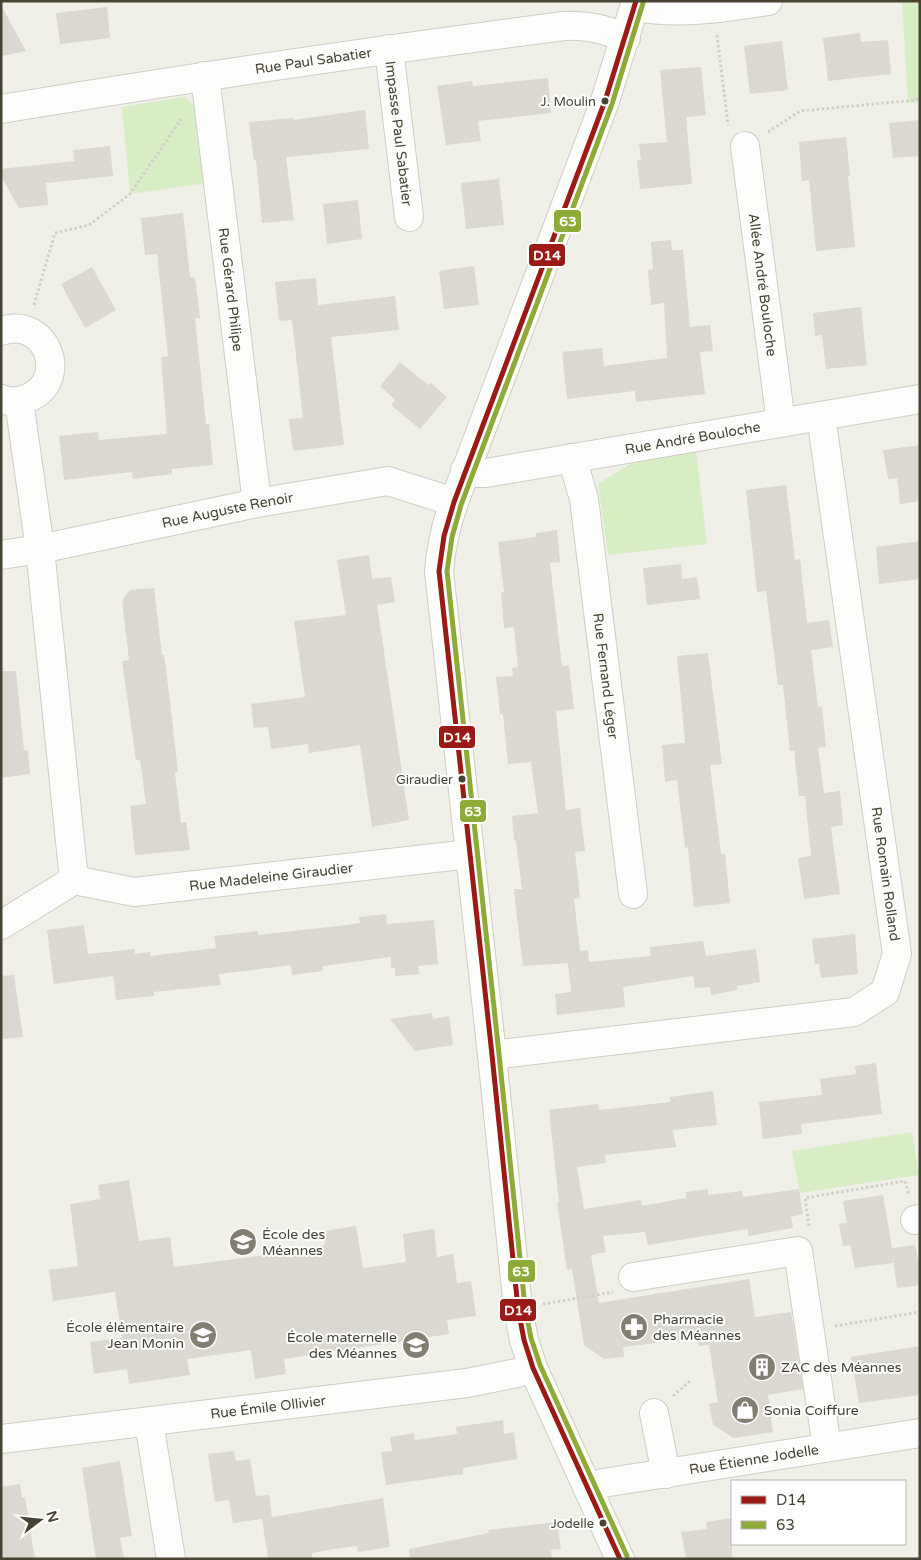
<svg xmlns="http://www.w3.org/2000/svg" width="921" height="1560" viewBox="0 0 921 1560" font-family="'Varela Round',sans-serif">
<rect width="100%" height="100%" fill="#f0efe8"/>
<path fill="#d7eec5" d="M902,1H920V102L908,103Z
M185,97L197,108L206,183L130,194L122,107Z
M696,450L707,544L608,555L598,484L630,464Z
M912,1132L919,1175L800,1193L792,1151Z"/>
<path fill="#dad8d0" d="M1,5L26,51L1,56Z
M107,7L110,38L60,44L56,13Z
M860,33L861,42L888,40L891,74L828,81L823,38Z
M782,41L788,90L750,94L744,46Z
M701,67L706,115L686,117L692,184L640,189L637,160H641L639,144L667,142L660,70Z
M548,78L551,113L478,121L481,141L446,145L437,86L472,81L473,86Z
M365,110L369,149L286,157L294,220L262,223L256,160H254L249,122L293,118V120Z
M920,120V156L893,158L889,123Z
M846,137L850,176H848L855,247L816,251L809,180L802,181L799,142Z
M110,146L113,176L46,183L48,205L19,208L1,176V169L74,161L73,150Z
M499,179L504,225L466,229L461,183Z
M358,200L362,239L327,244L323,204Z
M183,213L190,277H195L200,318H195L206,424H209L213,465L172,469V474L133,479L132,472L64,480L59,436L98,432L99,440L167,434L161,357L168,356L157,254L145,255L141,218Z
M671,240L672,250H683L690,327L710,325L713,351L700,352L705,394L636,402L635,391L567,399L562,352L602,348L604,366L667,358L664,303L651,305L648,270L653,269L651,242Z
M474,266L479,305L444,309L439,271Z
M92,267L116,310L85,328L61,284Z
M316,278L318,305L395,296L399,330L331,337L344,445L293,451L289,419L303,418L292,320L279,321L275,282Z
M861,307L867,365L826,369L822,335L815,336L813,313Z
M400,362L428,385L431,383L447,397L420,429L391,405L395,400L380,386Z
M920,445V501L900,504L897,478L888,479L883,450Z
M786,485L795,560L800,559L807,623L829,620L833,647L811,650L818,707L822,706L826,747L818,748L824,793L840,791L843,825L831,827L840,894L804,899L798,858L811,856L805,796H799L794,751H790L783,685H778L766,591L757,592L746,490Z
M557,530L560,562L550,563L562,666L569,665L574,709L556,711L566,810L580,808L585,851L575,852L580,898L574,899L580,951L588,950L589,962L651,956L650,947L703,941L706,956L756,949L760,982L737,986V990L711,995L710,987L695,988L693,976L623,987L625,1007L557,1015L555,994L571,992L568,963L523,966L517,919L514,889H522L516,840H514L512,816L538,813L531,762L508,764L503,714H500L496,677L513,676L512,668L518,667L514,627L504,628L501,592H504L498,542L536,537V533Z
M920,541V579L879,584L876,547Z
M369,555L372,579L391,577L395,602L377,605L409,820L372,827L360,745L309,753L308,744L271,749L268,727L254,728L251,704L305,697L294,621L346,615L337,560Z
M681,564L682,579L697,577L700,599L647,605L643,568Z
M154,588L162,655H164L170,701L178,772L175,773L181,823L186,822L190,850L135,855L130,806L146,804L140,760H136L122,661L129,660L122,600L130,590Z
M708,653L722,764L710,765L721,854H725L730,903L694,907L688,847L685,848L677,780L665,782L662,745L685,743L677,656Z
M1,671H16L24,750H28L30,774L1,778Z
M386,914L387,924L434,920L438,964L418,966L419,974L395,976V968H391V957L323,966V971L292,975L291,965L219,974L221,985L154,992V996L116,1000L113,976L54,984L47,930L84,925L88,954L135,949V954L150,952V956L216,948L214,936L258,931V935L347,925L360,923L359,917Z
M855,934L858,974L821,978L819,964H815L812,939Z
M14,975L23,1037L1,1039V976Z
M432,1013L433,1019L449,1016L453,1045L415,1051L390,1019Z
M876,1063L882,1114L801,1124L802,1134L763,1139L759,1102L822,1095L820,1079L856,1074L855,1066Z
M713,1091L717,1125L673,1130L676,1147L605,1155L606,1163L577,1167L584,1209L641,1200L642,1206L686,1198V1192L708,1189V1195L742,1191L743,1197L799,1189L803,1214L791,1217L793,1228L748,1236V1229L648,1245L645,1232L603,1236L606,1252L591,1255L599,1303L749,1279L755,1317L791,1312L803,1389L768,1395L773,1432L734,1438L713,1425L709,1404L718,1402L709,1345L699,1346L697,1338L623,1347L624,1357L604,1359L584,1345L572,1269L567,1270L557,1202H559L549,1110L598,1104L599,1110L670,1102V1097Z
M129,1180L139,1241L170,1237L174,1267L266,1255L325,1245L323,1231L356,1226L363,1268L406,1262L403,1234L434,1229L437,1257L453,1254L457,1283L471,1281L476,1316L447,1320L449,1334L284,1359L286,1374L255,1379L251,1350L187,1359L190,1375L129,1384L127,1369L94,1374L90,1342L122,1338L115,1292L53,1301L49,1270L78,1266L70,1204L100,1199L98,1185Z
M883,1195L892,1248L915,1245L918,1259H920V1285L897,1288L892,1250L893,1263L855,1268L850,1245L843,1246L839,1224L847,1223L843,1201Z
M920,1346V1395L859,1403L851,1357Z
M503,1420L504,1434L514,1432L517,1459L463,1468V1474L386,1485L381,1452L392,1451L390,1437L414,1433L415,1440L457,1434L456,1427Z
M234,1451L236,1461L250,1459L256,1496L269,1495L272,1517L383,1498L390,1547L358,1552L357,1546L334,1549L312,1553V1559L268,1558L262,1519L233,1523L229,1500L215,1502L208,1454Z
M120,1461L132,1536L120,1538L124,1559H96L82,1468Z
M20,1484L22,1498L25,1497L35,1559H1V1487Z
M732,1518V1559H686L681,1532L707,1529L706,1522Z
M557,1522L561,1549L551,1550L552,1559H410L409,1549L489,1533L488,1530Z"/>
<g fill="none" stroke-linecap="round" stroke-linejoin="round">
<g stroke="#cecdc5" stroke-width="30">
<g id="minor">
<path d="M635,7C680,15 724,8 768,1"/>
<path id="s1" d="M389,49L409,217"/>
<path id="s2" d="M205,76L257,503"/>
<path id="s3" d="M1,109C189,78 376,50 564,26C588,25 604,29 626,38"/>
<path id="s4" d="M745,146L781,423"/>
<path d="M1,331C49,315 71,384 25,399C18,402 9,402 2,399"/>
<path d="M19,401L40,549L74,880"/>
<path id="s5" d="M572,458L584,499L633,894"/>
<path id="s6" d="M465,470L476,473H486L920,399"/>
<path id="s7" d="M1,555L40,549L257,503L388,481L454,502"/>
<path id="s8" d="M1,925L74,880L134,892L470,854"/>
<path d="M492,1055L854,1012L885,992L897,954L821,416"/>
<path d="M915,1220L920,1219"/>
<path d="M633,1277L798,1251L827,1447"/>
<path d="M654,1413L666,1474"/>
<path d="M149,1422L171,1559"/>
<path id="s9" d="M1,1439L467,1383L517,1373L533,1368"/>
<path id="s10" d="M588,1489L603,1483L920,1433"/>
<path d="M620,1559L533,1368L524,1340L518,1308L492,1055L439,571C441,546 446,525 454,502L605,101L636,1"/>
</g>
</g>
<path stroke="#d1cfc9" stroke-width="3" stroke-dasharray="2.5 2.5" stroke-linecap="butt" d="M717,35L728,125
M768,132L800,111L916,100L920,96
M34,305L55,233L89,225L130,194L182,118
M809,1226L805,1198L905,1181L909,1195
M543,1304L613,1292
M835,1326L920,1312
M673,1396L691,1380"/>
<use href="#minor" stroke="#fdfdfc" stroke-width="28"/>
<g stroke="#fff" stroke-width="9">
<path id="bus-1" d="M620,1559L533,1368L524,1340L518,1308L492,1055L439,571L444,536L454,502L605,101L636,1"/>
</g>
<g stroke="#fff" stroke-width="9">
<path id="bus-2" d="M627,1556L540,1365L531,1338L525,1307L499,1054L447,571L452,537L461,505L612,104L643,3"/>
</g>
<use href="#bus-1" stroke="#9c1a15" stroke-width="5"/>
<use href="#bus-2" stroke="#8eaa37" stroke-width="5"/>
</g>
<defs>
<g id="school-disc" transform="scale(1.4375)"><circle r="9.5" fill="#827f72" stroke="#fff"/><path d="M0-5L7-2L0 1L-7-2ZM-4 1L0 2.5L4 1V4Q0 6-4 4Z" fill="#fff"/></g>
<g id="pharmacy-disc" transform="scale(1.4375)"><circle r="9.5" fill="#827f72" stroke="#fff"/><path d="M-2-6h4v4h4v4h-4v4h-4v-4h-4v-4h4Z" fill="#fff"/></g>
<g id="building-disc" transform="scale(1.4375)"><circle r="9.5" fill="#827f72" stroke="#fff"/><path d="M-4-6H4V6H1V3H-1V6H-4ZM-2.5-4.3h1.7v1.8h-1.7ZM.8-4.3h1.7v1.8H.8ZM-2.5-1h1.7V.8h-1.7ZM.8-1h1.7V.8H.8Z" fill="#fff"/></g>
<g id="shop-disc" transform="scale(1.4375)"><circle r="9.5" fill="#827f72" stroke="#fff"/><path d="M-5-2.5h2.3a2.7 3.5 0 0 1 5.4 0H5L5.5 6h-11ZM-1.5-2.5h3a1.5 2.3 0 0 0-3 0Z" fill="#fff"/></g>
</defs>
<g fill-rule="evenodd">
<use href="#school-disc" x="243" y="1242"/>
<use href="#pharmacy-disc" x="634" y="1327"/>
<use href="#school-disc" x="203" y="1335"/>
<use href="#school-disc" x="416" y="1345"/>
<use href="#building-disc" x="762" y="1367"/>
<use href="#shop-disc" x="745" y="1410"/>
</g>
<g fill="#474333" stroke="#fff" stroke-width="2">
<circle cx="605" cy="101" r="4.5"/>
<circle cx="462" cy="779" r="4.5"/>
<circle cx="603" cy="1523" r="4.5"/>
</g>
<g text-anchor="middle" stroke-width="4" stroke-linejoin="round" paint-order="stroke">
<g font-size="13" fill="#474333" stroke="#fff" text-anchor="end">
<text x="596" y="106">J. Moulin</text>
<text x="453" y="784">Giraudier</text>
<text x="594" y="1528">Jodelle</text>
</g>
<g font-size="14" fill="#474333" stroke="#fff">
<text dy="5" stroke="none"><textPath href="#s3" startOffset="316">Rue Paul Sabatier</textPath></text>
<text dy="5" stroke="none"><textPath href="#s1" startOffset="85">Impasse Paul Sabatier</textPath></text>
<text dy="5" stroke="none"><textPath href="#s4" startOffset="140">Allée André Bouloche</textPath></text>
<text dy="5" stroke="none"><textPath href="#s2" startOffset="215">Rue Gérard Philipe</textPath></text>
<text dy="5" stroke="none"><textPath href="#s6" startOffset="231">Rue André Bouloche</textPath></text>
<text dy="5" stroke="none"><textPath href="#s7" startOffset="231">Rue Auguste Renoir</textPath></text>
<text dy="5" stroke="none"><textPath href="#s5" startOffset="221">Rue Fernand Léger</textPath></text>
<text transform="translate(886 874) rotate(82)" y="5">Rue Romain Rolland</text>
<text dy="5" stroke="none"><textPath href="#s8" startOffset="285">Rue Madeleine Giraudier</textPath></text>
<text dy="5" stroke="none"><textPath href="#s9" startOffset="269">Rue Émile Ollivier</textPath></text>
<text dy="5" stroke="none"><textPath href="#s10" startOffset="169">Rue Étienne Jodelle</textPath></text>
</g>
<g font-size="14" fill="#474333" stroke="#fff" text-anchor="start">
<text x="262" y="1239">École des<tspan x="262" dy="16">Méannes</tspan></text>
<text x="653" y="1324">Pharmacie<tspan x="653" dy="16">des Méannes</tspan></text>
<text x="184" y="1332" text-anchor="end">École élémentaire<tspan x="184" dy="16">Jean Monin</tspan></text>
<text x="397" y="1342" text-anchor="end">École maternelle<tspan x="397" dy="16">des Méannes</tspan></text>
<text x="781" y="1372">ZAC des Méannes</text>
<text x="764" y="1415">Sonia Coiffure</text>
</g>
</g>
<g stroke="#fff" stroke-width="2">
<rect x="553" y="209" width="29" height="24" rx="5" fill="#8eaa37"/>
<rect x="528" y="243" width="38" height="24" rx="5" fill="#9c1a15"/>
<rect x="438" y="725" width="38" height="24" rx="5" fill="#9c1a15"/>
<rect x="459" y="799" width="28" height="24" rx="5" fill="#8eaa37"/>
<rect x="507" y="1259" width="29" height="24" rx="5" fill="#8eaa37"/>
<rect x="499" y="1298" width="38" height="24" rx="5" fill="#9c1a15"/>
</g>
<g font-size="14" text-anchor="middle" font-weight="bold" fill="#fff">
<text x="568" y="226">63</text>
<text x="547" y="260">D14</text>
<text x="457" y="742">D14</text>
<text x="473" y="816">63</text>
<text x="521" y="1276">63</text>
<text x="518" y="1315">D14</text>
</g>
<rect width="921" height="1560" fill="none" stroke="#474333" stroke-width="5"/>
<rect x="731" y="1480" width="175" height="65" fill="#ffffff" stroke="#b5b4ad"/>
<rect x="741" y="1496" width="25" height="8" fill="#9c1a15" stroke="#b5b4ad"/>
<text x="776" y="1505" font-size="15" fill="#474333">D14</text>
<rect x="741" y="1521" width="25" height="8" fill="#8eaa37" stroke="#b5b4ad"/>
<text x="776" y="1530" font-size="15" fill="#474333">63</text>
<g transform="translate(40 1520) rotate(74)" stroke="#ffffff" stroke-width="4" paint-order="stroke">
<path d="M0-4L9 19L0 12L-9 19Z" fill="#474333"/>
<text y="-8" font-size="14" font-weight="bold" text-anchor="middle" fill="#474333">N</text>
</g>
</svg>
